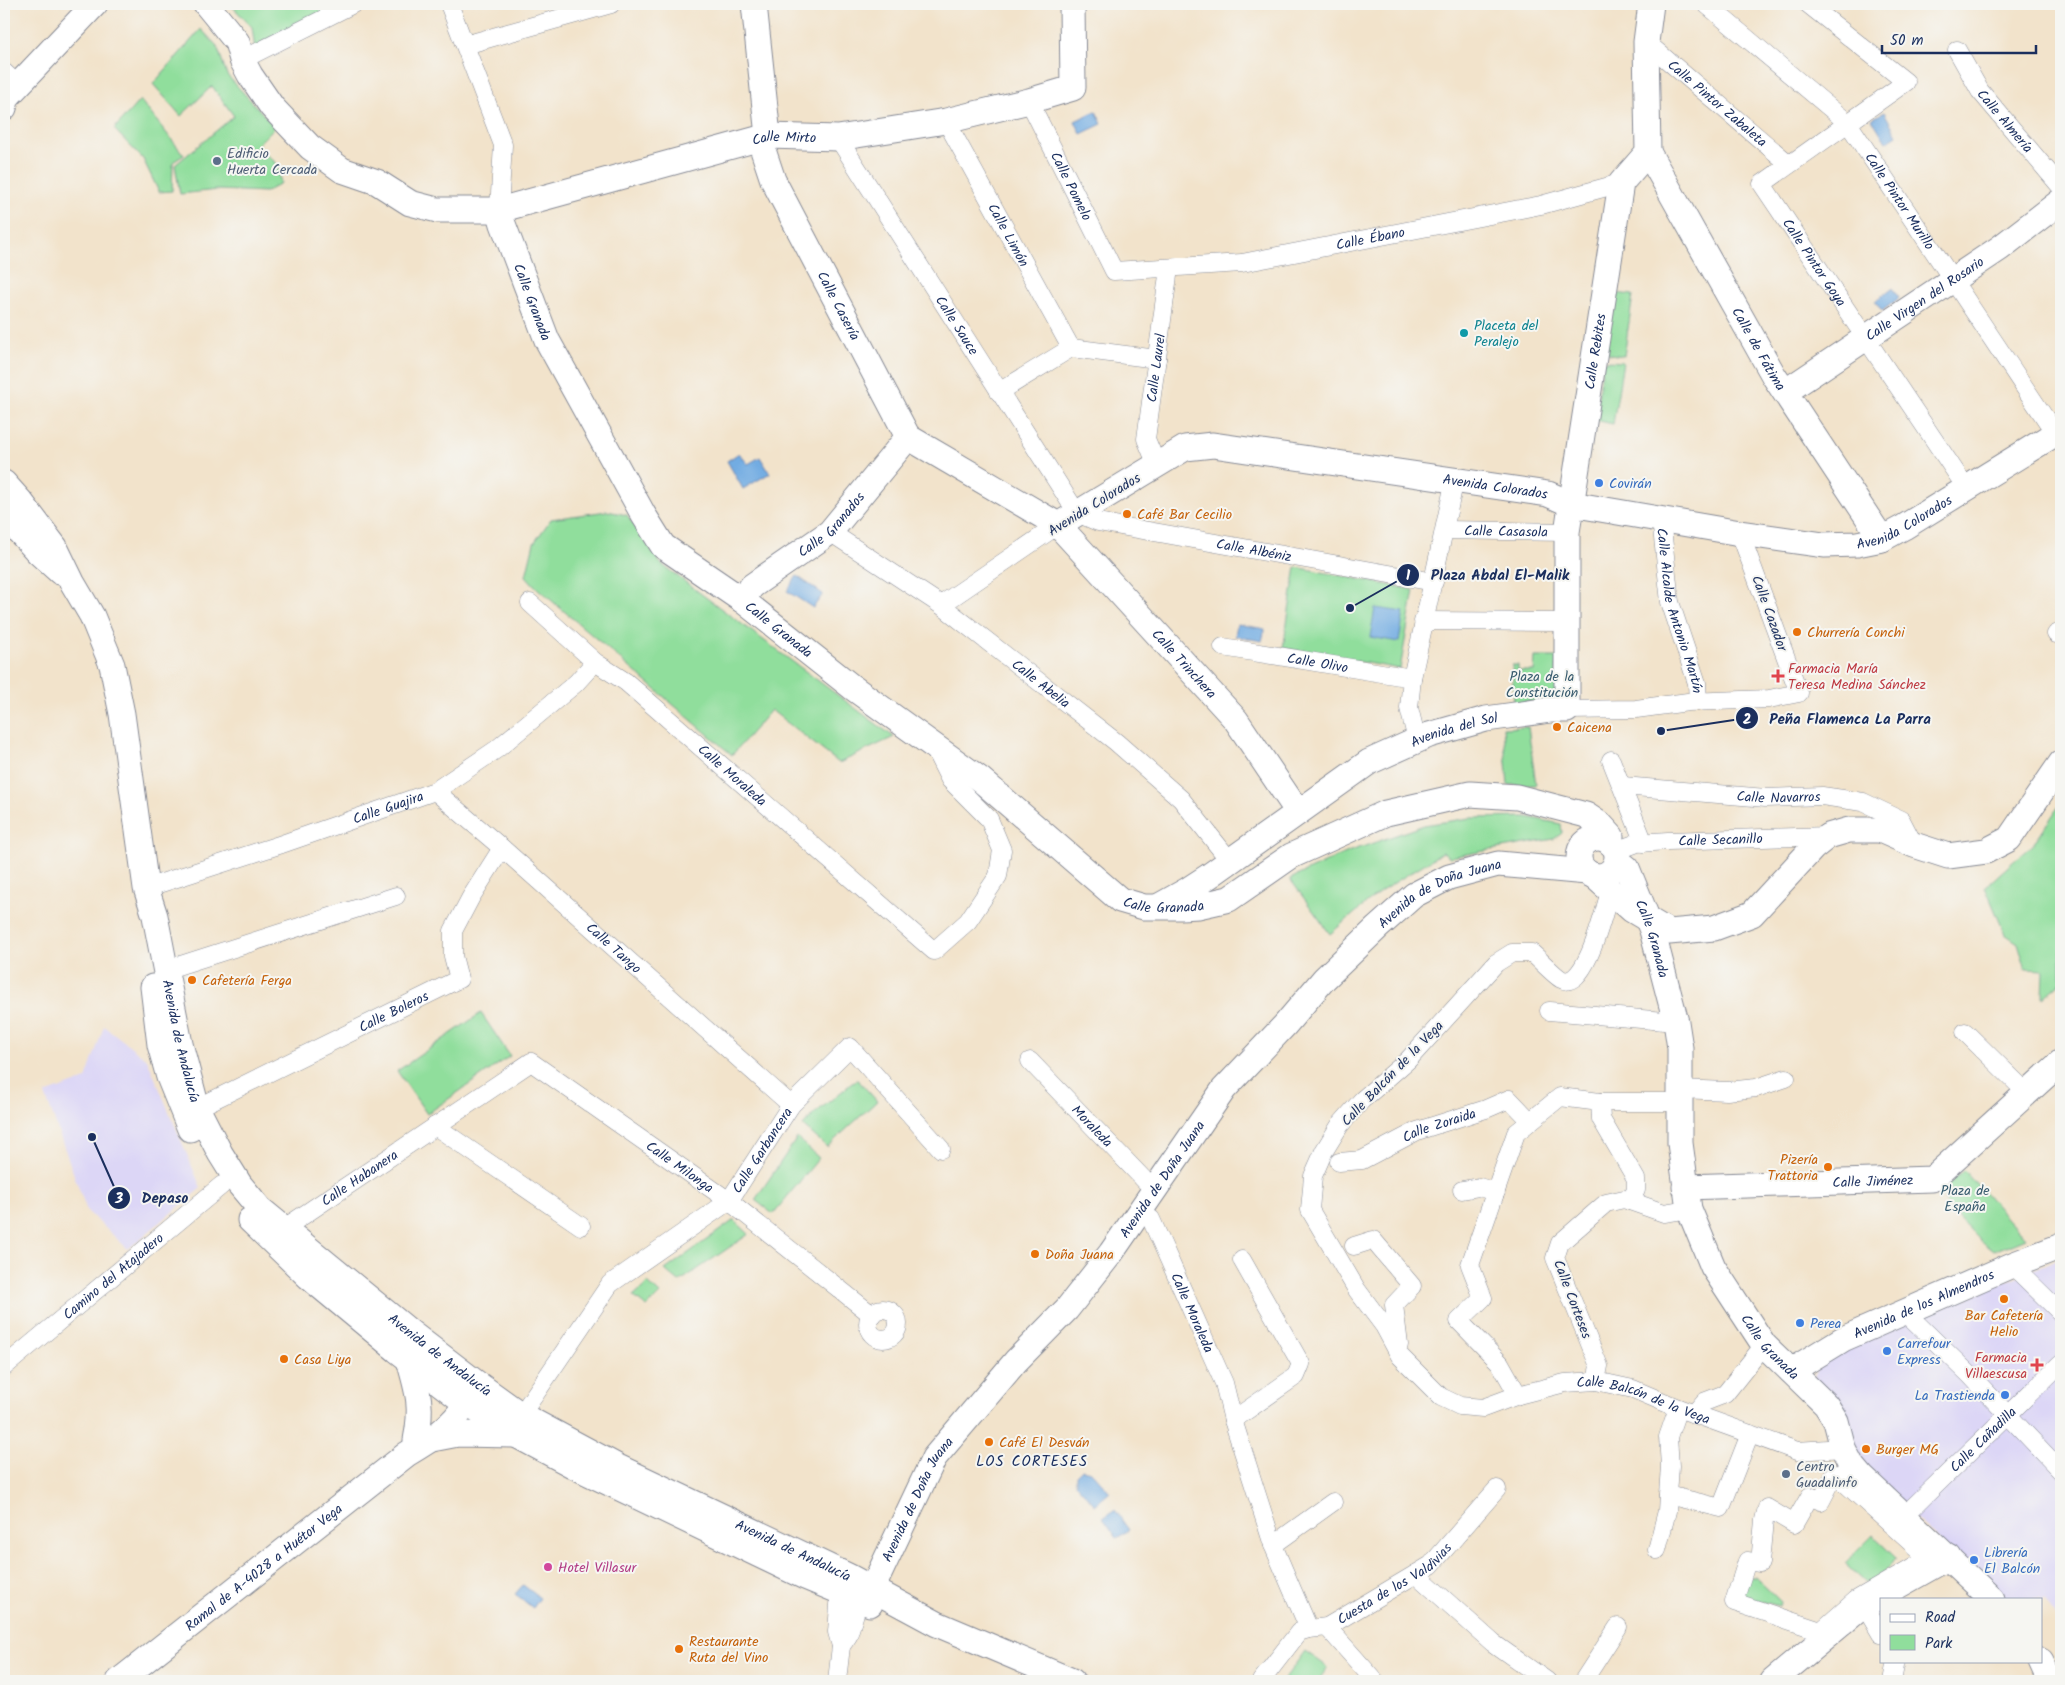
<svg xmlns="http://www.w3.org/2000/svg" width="2065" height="1685" viewBox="0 0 2065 1685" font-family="Kalam,sans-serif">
<rect width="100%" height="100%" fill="#f6f6f2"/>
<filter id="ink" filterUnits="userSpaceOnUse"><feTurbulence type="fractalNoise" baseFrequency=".02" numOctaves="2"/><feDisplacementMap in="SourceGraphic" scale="10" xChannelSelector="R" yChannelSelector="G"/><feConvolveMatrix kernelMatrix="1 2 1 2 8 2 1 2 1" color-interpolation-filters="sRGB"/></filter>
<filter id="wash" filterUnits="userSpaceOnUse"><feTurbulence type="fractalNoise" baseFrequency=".0096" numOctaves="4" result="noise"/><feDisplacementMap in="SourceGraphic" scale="20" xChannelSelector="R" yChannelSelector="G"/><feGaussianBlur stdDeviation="1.12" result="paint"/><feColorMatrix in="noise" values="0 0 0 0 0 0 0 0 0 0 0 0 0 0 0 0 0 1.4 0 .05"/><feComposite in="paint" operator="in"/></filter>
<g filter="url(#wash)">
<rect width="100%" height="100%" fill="#f2e3cb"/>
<path fill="#dcd6f6" d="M104,1026L147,1059L201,1188L128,1249L87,1211L45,1094L86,1079Z
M2061,1258V1623L2045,1600L2041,1603V1599H2004L1872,1480L1814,1379L1817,1364L1851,1346Z"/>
<path fill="#90de9c" stroke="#56867d" d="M230,4H348L255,50L252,27Z
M201,29L217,46L227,75L275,127L257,145L277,164L281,183L266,192L217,190L180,194L175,165L234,116L212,86L181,116L153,84Z
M140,100L184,155L173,162L172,191L159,192L143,159L114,129Z
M1614,293L1633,295L1624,356L1610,354L1604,351Z
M1607,361L1623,362L1613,424L1595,420L1603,362Z
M607,511L627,515L661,564L894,737L839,763L771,710L732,755L537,588L526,576L534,543L551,519Z
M1296,567L1414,590L1400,669L1283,648Z
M1535,657H1557L1556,698L1514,704L1512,665H1518V671H1534Z
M1528,727L1536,785H1508L1503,728Z
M2061,803V982L2043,998L2044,970L2026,969L2018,943L2005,934L1985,887L2034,843Z
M1527,817L1561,824L1562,833L1554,839L1450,857L1443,852L1380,892L1330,934L1290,879L1348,852L1424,825L1470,818Z
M481,1013L510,1056L427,1114L397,1071Z
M857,1079L877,1101L827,1147L803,1126L814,1114Z
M797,1138L819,1158L773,1214L755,1200Z
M1964,1170L2025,1238L1994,1251L1979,1239L1947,1206L1942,1190Z
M734,1220L749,1234L679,1282L665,1270Z
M648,1283L660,1294L647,1307L633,1296Z
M1873,1535L1897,1558L1869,1586L1845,1563Z
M1747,1577H1755L1781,1602L1780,1606L1742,1596Z
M1305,1651L1328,1667L1318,1681H1283Z"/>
<path fill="#72ace2" stroke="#466ea0" d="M1096,111L1102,124L1081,134L1075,121Z
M1884,112L1897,135L1886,142L1872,119Z
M1892,288L1899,298L1882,311L1875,301Z
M739,453L748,464L760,457L770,473L743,489L727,461Z
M797,576L823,594L813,608L787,591Z
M1375,608L1404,612L1399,642L1370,637Z
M1237,624L1265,629L1262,641L1235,636Z
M1082,1469L1091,1471L1110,1492L1095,1505L1076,1484V1475Z
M1115,1510L1129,1530L1117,1538L1103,1518Z
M523,1585L540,1598L533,1608L515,1594Z"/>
</g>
<g filter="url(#ink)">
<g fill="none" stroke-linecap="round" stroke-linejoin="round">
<g stroke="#868994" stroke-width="19">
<g id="street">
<path d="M449,4L503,145L499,210"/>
<path id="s1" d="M1706,4L1848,123L2055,433"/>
<path id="s2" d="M1808,4L1906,82L1762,184L1967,489"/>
<path id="s3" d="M1646,42L1789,164"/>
<path d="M465,45L611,4"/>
<path id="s4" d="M1957,50L1980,91L2061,187"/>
<path d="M242,60L353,4"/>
<path d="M4,72L18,85"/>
<path id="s5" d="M1029,101L1114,271L1242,263L1541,205L1621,183"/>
<path id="s6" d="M946,121L1071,348"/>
<path id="s7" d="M838,138L1077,513L1098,522L1434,582"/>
<path d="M999,392L1071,348L1157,359"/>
<path id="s8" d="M1157,465L1146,439L1169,268"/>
<path id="s9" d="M1661,519L1670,602L1697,683L1698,702"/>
<path id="s10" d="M1446,530L1567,532"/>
<path id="s11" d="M830,532L941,605L1116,742L1181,799L1230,861"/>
<path id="s12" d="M530,603L595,662L626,682L934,951L968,921L998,876L1002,850L989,819L950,780L934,748"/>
<path d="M941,605L1058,525"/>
<path d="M1423,621L1567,622"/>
<path d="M2056,634L2061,632"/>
<path id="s13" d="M1223,647L1412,678"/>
<path d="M1567,710L1636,709L1688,702L1769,699L1799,693L1740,533"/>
<path d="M1417,740L1409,708L1412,678L1455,479"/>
<path d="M1611,760L1644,843"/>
<path id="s14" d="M1623,786L1766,798L1822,796L1863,802L1901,820L1914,845"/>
<path id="s15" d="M435,791L502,848L791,1105"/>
<path id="s16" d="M1616,851L1637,843L1668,841L1828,836"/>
<path id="s17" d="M146,888L279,845L435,791L497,749L576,683L595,662"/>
<path id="s18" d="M1610,892C1605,906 1586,993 1561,979C1555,976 1539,959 1532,953H1512L1496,963L1408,1060L1362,1100L1340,1125L1324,1151L1313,1176L1310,1210L1357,1290L1384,1326L1400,1356L1441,1397L1460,1406L1483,1408L1518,1395L1565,1383L1596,1381L1633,1389L1678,1408L1797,1451L1843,1448"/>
<path d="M165,970L396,896"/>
<path d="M1549,1011L1676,1022"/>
<path d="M1965,1032L2028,1094"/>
<path id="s19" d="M1030,1061L1154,1190"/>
<path d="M1680,1089L1727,1091L1756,1088L1786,1078"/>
<path d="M1600,1102L1601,1119L1636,1179V1190L1630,1201"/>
<path id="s20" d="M197,1108L459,979L453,956V931L471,897L502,848"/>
<path d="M435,1126L581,1226"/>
<path id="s21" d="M1339,1162L1362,1160L1417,1131L1486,1109L1509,1099L1530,1121"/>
<path d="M1462,1190L1479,1187L1496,1192"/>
<path id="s22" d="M1140,1211L1151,1219L1224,1383L1233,1420L1273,1545L1309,1629"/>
<path id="s23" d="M283,1229L531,1062L729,1201L872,1315"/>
<path d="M1354,1246L1373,1240L1412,1286L1394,1305L1399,1345"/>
<path d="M2012,1265L2061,1313"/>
<circle cx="883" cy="1324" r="15"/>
<path d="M1904,1311L1970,1375L2061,1471"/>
<path id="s24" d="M4,1367L222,1185"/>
<path d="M1596,1381L1599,1366L1555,1258L1560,1243L1606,1203L1624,1199L1664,1213L1689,1209"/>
<path d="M1518,1395L1500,1363L1459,1321L1483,1298L1470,1265L1516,1133L1560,1097L1600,1102H1680"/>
<path d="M1694,1414L1704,1402L1725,1394L1764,1345"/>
<path id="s25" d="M521,1415L610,1284L729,1201L791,1105L850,1047L941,1149"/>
<path d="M1233,1420L1296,1376L1301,1364L1242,1260"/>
<path d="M1835,1474L1928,1558L1856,1600L1821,1631L1734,1602L1747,1561L1760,1563L1764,1520L1767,1508L1794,1524L1810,1496L1821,1501Z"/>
<path d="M1668,1495L1721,1508L1750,1434"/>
<path id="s26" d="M1904,1516L2061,1363"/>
<path d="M1273,1545L1333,1502"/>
<path d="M1657,1550L1667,1511L1668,1495L1670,1466L1668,1437L1678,1408"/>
<path d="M1416,1574L1493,1643L1547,1681"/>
<path d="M1864,1605L1881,1634"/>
<path d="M1327,1627L1375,1681"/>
<path d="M841,1646L848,1636L859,1600"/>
<path d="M837,1681L841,1646L837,1632L840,1592"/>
<path id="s27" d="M1261,1681L1299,1632L1309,1629L1327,1627L1431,1565L1497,1489"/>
<path d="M1583,1681L1618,1627"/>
<path d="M1892,1681L1896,1661"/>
</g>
</g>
<g stroke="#868994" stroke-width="27">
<g id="secondary">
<path id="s28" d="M206,4L237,42L242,60L250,75L272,107L310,147L342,170L377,182L410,203L437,210H499L768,136L838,138L946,121L1029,101L1073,88L1072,4"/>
<path id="s29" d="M754,4L768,136L763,150L773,180L908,437L1058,525L1236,720L1298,812"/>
<path d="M4,108L7,97L95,4"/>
<path id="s30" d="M1648,152L1774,376L1882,539"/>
<path id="s31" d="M499,210L503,224L547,340L643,514L663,546L742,600L852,687L981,780L1120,900L1144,907H1181L1198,906L1229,899L1291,856L1386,813L1470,794L1517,797L1586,815L1601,825L1611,836L1610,843"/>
<path id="s32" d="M1785,392L2000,248L2061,201"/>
<path id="s33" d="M4,483L21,502L55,547L72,582L92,616L112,665L122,714L146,888L155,916L180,1044L197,1108L220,1153L240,1185L260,1209L411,1333L475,1382L521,1415L618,1467L848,1576L937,1624L1072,1681"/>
<path d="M4,515L39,553L60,572"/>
<path id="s34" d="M1058,525L1185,448L1213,445L1548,494L1571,504L1740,533L1824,545L1857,544L1882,539L1904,527L2061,430"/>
<path id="s35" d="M742,600L752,586L830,532L908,437"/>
<circle cx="1598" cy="857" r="19"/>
<path id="s36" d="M1617,860L1627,868L1652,930L1676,1022L1680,1048V1143L1689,1209L1713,1267L1764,1345L1826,1405L1836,1421L1843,1448L1851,1464L1862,1477L1992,1599"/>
<path d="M1593,875L1632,910L1669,932L1714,928L1752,914L1813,848L1828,836L1849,830H1880L1914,845L1948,856L1986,851L2009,839L2061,763"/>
<path id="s37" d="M1161,905L1186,891L1209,876L1369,762L1429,735L1486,719L1550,710H1567V532L1621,183L1648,152L1646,42L1651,4"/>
<path d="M153,987L160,1045L169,1077L190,1129"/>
<path id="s38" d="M1685,1187L1932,1179L2061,1062"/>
<path d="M250,1220L309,1277L397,1350L466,1403L516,1435L576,1467L805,1577L870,1604"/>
<path d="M409,1360C418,1391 423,1407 416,1440"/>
<path id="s39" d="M1791,1371L1843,1339L2012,1265L2061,1246"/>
<path d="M432,1439L458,1434L514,1435"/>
<path id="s40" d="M866,1602L934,1458L1016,1361L1067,1309L1111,1253L1224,1089L1285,1025L1324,979L1377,928L1414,895L1449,877L1498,864L1587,872"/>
<path d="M2041,1661L2050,1681"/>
<path id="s41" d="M119,1681L407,1454C429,1441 454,1426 466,1403"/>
<path d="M1773,1681L1864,1605L1949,1557"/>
</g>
</g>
<use href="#street" stroke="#fff" stroke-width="18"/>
<use href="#secondary" stroke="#fff" stroke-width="25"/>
</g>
</g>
<g fill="#5c6f8a" stroke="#f6f6f2" stroke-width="2">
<circle cx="217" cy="161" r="5"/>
<circle cx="1786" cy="1474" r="5"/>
</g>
<circle fill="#0f9aa8" stroke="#f6f6f2" stroke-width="2" cx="1464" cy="333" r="5"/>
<g fill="#3f7fe0" stroke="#f6f6f2" stroke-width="2">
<circle cx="1599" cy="483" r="5"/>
<circle cx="1800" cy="1323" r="5"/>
<circle cx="1887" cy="1351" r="5"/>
<circle cx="2005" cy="1395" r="5"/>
<circle cx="1974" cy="1560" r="5"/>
</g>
<g fill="#e8710a" stroke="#f6f6f2" stroke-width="2">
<circle cx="1127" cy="514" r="5"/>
<circle cx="1797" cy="632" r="5"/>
<circle cx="1557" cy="727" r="5"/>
<circle cx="192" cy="980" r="5"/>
<circle cx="1828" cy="1167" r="5"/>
<circle cx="1035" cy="1254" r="5"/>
<circle cx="2004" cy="1299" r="5"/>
<circle cx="284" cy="1359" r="5"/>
<circle cx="989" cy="1442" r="5"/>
<circle cx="1866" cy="1449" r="5"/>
<circle cx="679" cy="1649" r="5"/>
</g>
<g fill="#e0444e" stroke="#f6f6f2" stroke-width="2">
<path d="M1775.5 668.5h5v5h5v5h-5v5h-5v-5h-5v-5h5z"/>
<path d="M2034.5 1357.5h5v5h5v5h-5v5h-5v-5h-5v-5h5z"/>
</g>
<circle fill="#d1479c" stroke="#f6f6f2" stroke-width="2" cx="548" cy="1567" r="5"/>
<g text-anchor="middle" stroke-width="4" stroke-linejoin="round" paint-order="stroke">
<g font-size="14" fill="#1b2f5e" stroke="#f6f6f2">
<text dy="5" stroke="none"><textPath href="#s3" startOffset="94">Calle Pintor Zabaleta</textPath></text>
<text dy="5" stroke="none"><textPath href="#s4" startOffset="86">Calle Almería</textPath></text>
<text dy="5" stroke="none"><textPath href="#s28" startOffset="679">Calle Mirto</textPath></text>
<text dy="5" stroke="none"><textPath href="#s5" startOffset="95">Calle Pomelo</textPath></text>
<text dy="5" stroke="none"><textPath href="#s1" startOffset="279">Calle Pintor Murillo</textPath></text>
<text dy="5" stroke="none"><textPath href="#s6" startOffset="130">Calle Limón</textPath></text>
<text dy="5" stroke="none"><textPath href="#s5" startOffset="449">Calle Ébano</textPath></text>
<text dy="5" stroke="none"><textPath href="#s2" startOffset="396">Calle Pintor Goya</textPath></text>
<text dy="5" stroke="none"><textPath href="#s32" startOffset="168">Calle Virgen del Rosario</textPath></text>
<text dy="5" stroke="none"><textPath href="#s31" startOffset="98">Calle Granada</textPath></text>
<text dy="5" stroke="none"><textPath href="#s29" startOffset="321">Calle Casería</textPath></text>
<text dy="5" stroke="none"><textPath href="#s7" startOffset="222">Calle Sauce</textPath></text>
<text dy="5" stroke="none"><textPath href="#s30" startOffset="226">Calle de Fátima</textPath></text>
<text dy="5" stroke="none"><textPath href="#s37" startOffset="820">Calle Rebites</textPath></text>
<text dy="5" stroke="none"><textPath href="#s8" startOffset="100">Calle Laurel</textPath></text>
<text dy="5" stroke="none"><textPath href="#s34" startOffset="462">Avenida Colorados</textPath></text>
<text transform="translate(1094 504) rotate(-32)" y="5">Avenida Colorados</text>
<text dy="5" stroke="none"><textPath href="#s34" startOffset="882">Avenida Colorados</textPath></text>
<text dy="5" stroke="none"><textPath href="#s35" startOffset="118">Calle Granados</textPath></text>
<text dy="5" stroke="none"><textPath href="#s10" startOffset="60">Calle Casasola</textPath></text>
<text dy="5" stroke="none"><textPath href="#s7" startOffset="626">Calle Albéniz</textPath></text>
<text dy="5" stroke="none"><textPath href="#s9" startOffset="94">Calle Alcalde Antonio Martín</textPath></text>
<text transform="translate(1770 613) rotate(70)" y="5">Calle Cazador</text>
<text dy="5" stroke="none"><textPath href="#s31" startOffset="518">Calle Granada</textPath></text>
<text dy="5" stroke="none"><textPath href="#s13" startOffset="96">Calle Olivo</textPath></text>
<text dy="5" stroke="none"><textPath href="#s29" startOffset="831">Calle Trinchera</textPath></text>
<text dy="5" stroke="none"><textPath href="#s11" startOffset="260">Calle Abelia</textPath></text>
<text dy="5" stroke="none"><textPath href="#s37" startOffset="344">Avenida del Sol</textPath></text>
<text dy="5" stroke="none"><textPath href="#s12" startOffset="266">Calle Moraleda</textPath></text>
<text dy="5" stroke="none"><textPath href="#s14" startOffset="156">Calle Navarros</textPath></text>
<text dy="5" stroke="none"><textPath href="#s17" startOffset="255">Calle Guajira</textPath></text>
<text dy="5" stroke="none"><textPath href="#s16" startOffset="106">Calle Secanillo</textPath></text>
<text dy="5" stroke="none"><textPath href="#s40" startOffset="925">Avenida de Doña Juana</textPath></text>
<text dy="5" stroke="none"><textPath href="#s31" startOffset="998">Calle Granada</textPath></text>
<text dy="5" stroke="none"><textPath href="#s36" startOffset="88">Calle Granada</textPath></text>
<text dy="5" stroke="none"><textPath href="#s15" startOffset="238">Calle Tango</textPath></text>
<text dy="5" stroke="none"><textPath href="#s20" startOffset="219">Calle Boleros</textPath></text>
<text dy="5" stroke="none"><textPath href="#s33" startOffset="596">Avenida de Andalucía</textPath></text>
<text transform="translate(1392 1073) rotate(-46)" y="5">Calle Balcón de la Vega</text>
<text dy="5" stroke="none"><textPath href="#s19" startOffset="90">Moraleda</textPath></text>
<text dy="5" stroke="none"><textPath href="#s21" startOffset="108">Calle Zoraida</textPath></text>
<text dy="5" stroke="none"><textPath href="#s25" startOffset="364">Calle Garbancera</textPath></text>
<text dy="5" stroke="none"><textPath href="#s23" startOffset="481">Calle Milonga</textPath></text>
<text dy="5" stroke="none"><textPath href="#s23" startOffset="92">Calle Habanera</textPath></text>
<text dy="5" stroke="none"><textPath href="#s40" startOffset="520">Avenida de Doña Juana</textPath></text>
<text dy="5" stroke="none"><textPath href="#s38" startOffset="188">Calle Jiménez</textPath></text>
<text dy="5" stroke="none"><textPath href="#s24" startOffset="142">Camino del Atajadero</textPath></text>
<text transform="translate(1573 1299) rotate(69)" y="5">Calle Corteses</text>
<text dy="5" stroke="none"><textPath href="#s39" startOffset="149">Avenida de los Almendros</textPath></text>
<text dy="5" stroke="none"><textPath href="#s22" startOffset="116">Calle Moraleda</textPath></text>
<text dy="5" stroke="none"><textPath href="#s36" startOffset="524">Calle Granada</textPath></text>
<text dy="5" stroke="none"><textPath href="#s33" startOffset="1016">Avenida de Andalucía</textPath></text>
<text dy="5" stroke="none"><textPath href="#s18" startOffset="944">Calle Balcón de la Vega</textPath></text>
<text dy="5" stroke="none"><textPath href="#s26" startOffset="110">Calle Cañadilla</textPath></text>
<text dy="5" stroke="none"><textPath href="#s40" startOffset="115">Avenida de Doña Juana</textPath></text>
<text dy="5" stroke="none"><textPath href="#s33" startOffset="1421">Avenida de Andalucía</textPath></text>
<text dy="5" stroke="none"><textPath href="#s41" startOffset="184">Ramal de A-4028 a Huétor Vega</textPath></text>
<text dy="5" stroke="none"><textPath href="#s27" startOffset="171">Cuesta de los Valdivias</textPath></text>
</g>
<g font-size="14" fill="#4e5e75" stroke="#f6f6f2" text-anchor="start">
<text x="227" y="158">Edificio<tspan x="227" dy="16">Huerta Cercada</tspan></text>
<text x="1796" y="1471">Centro<tspan x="1796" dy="16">Guadalinfo</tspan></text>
</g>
<g font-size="14" fill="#0d838f" stroke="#f6f6f2" text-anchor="start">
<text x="1474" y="330">Placeta del<tspan x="1474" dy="16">Peralejo</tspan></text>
</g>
<g font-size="14" fill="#366cbe" stroke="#f6f6f2" text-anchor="start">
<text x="1609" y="488">Covirán</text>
<text x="1810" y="1328">Perea</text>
<text x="1897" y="1348">Carrefour<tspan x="1897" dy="16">Express</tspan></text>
<text x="1995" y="1400" text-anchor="end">La Trastienda</text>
<text x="1984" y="1557">Librería<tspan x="1984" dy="16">El Balcón</tspan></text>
</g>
<g font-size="14" fill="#c56008" stroke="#f6f6f2" text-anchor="start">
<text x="1137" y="519">Café Bar Cecilio</text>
<text x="1807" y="637">Churrería Conchi</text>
<text x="1567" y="732">Caicena</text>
<text x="202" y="985">Cafetería Ferga</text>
<text x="1818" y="1164" text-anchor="end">Pizería<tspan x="1818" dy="16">Trattoria</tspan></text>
<text x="1045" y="1259">Doña Juana</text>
<text x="2004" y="1320" text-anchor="middle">Bar Cafetería<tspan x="2004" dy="16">Helio</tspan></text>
<text x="294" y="1364">Casa Liya</text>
<text x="999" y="1447">Café El Desván</text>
<text x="1876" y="1454">Burger MG</text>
<text x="689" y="1646">Restaurante<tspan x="689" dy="16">Ruta del Vino</tspan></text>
</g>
<g font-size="14" fill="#be3a42" stroke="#f6f6f2" text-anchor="start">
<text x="1788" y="673">Farmacia María<tspan x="1788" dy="16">Teresa Medina Sánchez</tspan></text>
<text x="2027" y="1362" text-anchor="end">Farmacia<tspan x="2027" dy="16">Villaescusa</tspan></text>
</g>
<g font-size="14" fill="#385b6e" stroke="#f6f6f2">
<text x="1542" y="681">Plaza de la<tspan x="1542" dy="16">Constitución</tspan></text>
<text x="1965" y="1195">Plaza de<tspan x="1965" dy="16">España</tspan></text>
</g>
<g font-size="14" fill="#b23c85" stroke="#f6f6f2" text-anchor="start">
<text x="558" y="1572">Hotel Villasur</text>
</g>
<g font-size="15" letter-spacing="1" fill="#1b2f5e" stroke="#f6f6f2">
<text x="1032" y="1466">LOS CORTESES</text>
</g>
</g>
<path fill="none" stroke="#1b2f5e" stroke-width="2" d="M1350 608L1408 575M1661 731L1747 718M92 1137L119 1198"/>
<g fill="#1b2f5e" stroke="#f6f6f2" stroke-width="2">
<circle cx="1350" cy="608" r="5"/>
<circle cx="1661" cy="731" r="5"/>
<circle cx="92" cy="1137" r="5"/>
<circle cx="1408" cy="575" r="12"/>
<circle cx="1747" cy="718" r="12"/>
<circle cx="119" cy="1198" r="12"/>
</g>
<g font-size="15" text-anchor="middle" font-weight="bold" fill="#fff">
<text x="1408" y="580">1</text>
<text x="1747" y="724">2</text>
<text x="119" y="1203">3</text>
</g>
<g font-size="15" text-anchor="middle" font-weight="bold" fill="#1b2f5e" stroke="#f6f6f2" stroke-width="4" stroke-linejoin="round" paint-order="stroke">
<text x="1500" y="580">Plaza Abdal El-Malik</text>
<text x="1850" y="724">Peña Flamenca La Parra</text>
<text x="165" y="1203">Depaso</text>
</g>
<rect width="2065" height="1685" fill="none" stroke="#f6f6f2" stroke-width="20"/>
<rect x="1880" y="1598" width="162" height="65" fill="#f6f6f2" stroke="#9ea6b7"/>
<rect x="1890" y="1614" width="25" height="8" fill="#ffffff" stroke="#9ea6b7"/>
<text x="1925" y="1622" font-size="15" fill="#1b2f5e">Road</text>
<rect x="1890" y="1635" width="25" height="15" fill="#90de9c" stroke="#9ea6b7"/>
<text x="1925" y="1648" font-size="15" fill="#1b2f5e">Park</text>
<path d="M1882 45v8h154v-8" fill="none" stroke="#1b2f5e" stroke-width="2.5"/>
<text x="1890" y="45" font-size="15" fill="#1b2f5e" stroke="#f6f6f2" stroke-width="4" paint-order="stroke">50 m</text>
</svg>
